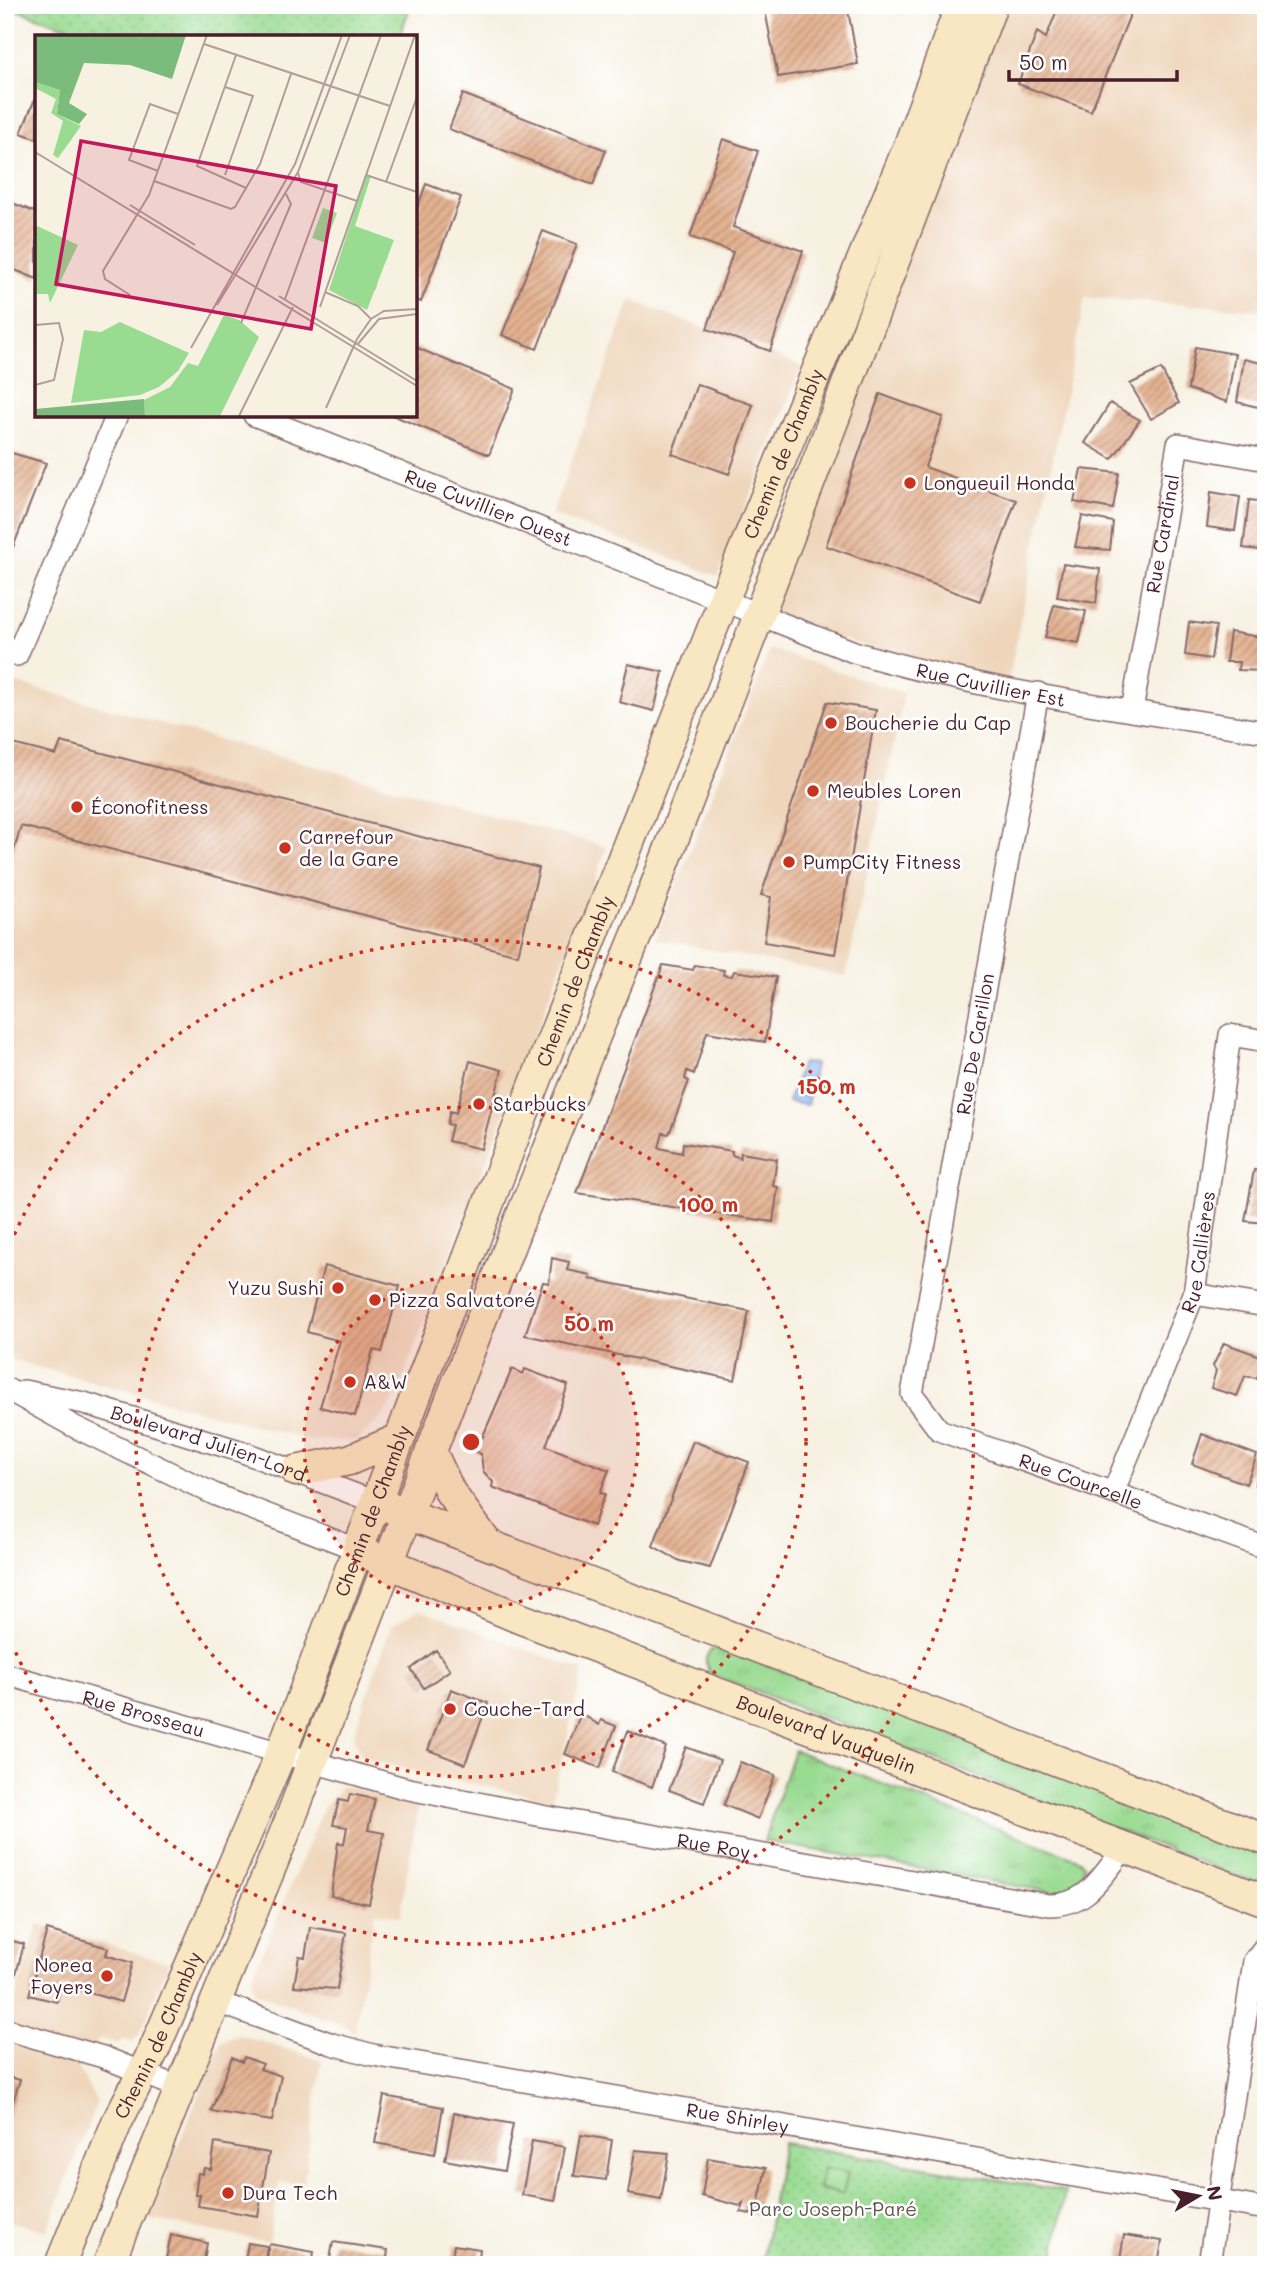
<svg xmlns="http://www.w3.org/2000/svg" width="1271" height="2270" viewBox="0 0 1271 2270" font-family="Mali,sans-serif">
<defs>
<pattern id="grass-tufts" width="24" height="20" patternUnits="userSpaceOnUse" patternTransform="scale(1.75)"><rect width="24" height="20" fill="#9adb92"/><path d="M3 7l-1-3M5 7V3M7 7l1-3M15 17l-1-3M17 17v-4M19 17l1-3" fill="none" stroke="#86bc7e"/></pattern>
<pattern id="park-dots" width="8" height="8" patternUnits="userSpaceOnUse" patternTransform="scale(1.75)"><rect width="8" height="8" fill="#9adb92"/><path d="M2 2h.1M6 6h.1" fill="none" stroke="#86bc7e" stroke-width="1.8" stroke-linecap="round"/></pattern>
<pattern id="water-waves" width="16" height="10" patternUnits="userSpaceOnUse" patternTransform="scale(1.75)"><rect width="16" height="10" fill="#87baf5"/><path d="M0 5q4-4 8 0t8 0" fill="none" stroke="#769fd2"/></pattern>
<pattern id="building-hatch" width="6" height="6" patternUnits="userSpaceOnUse" patternTransform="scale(1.75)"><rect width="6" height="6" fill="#e4b291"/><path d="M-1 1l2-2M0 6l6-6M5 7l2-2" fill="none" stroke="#bb9077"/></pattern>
</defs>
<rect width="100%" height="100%" fill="#fff"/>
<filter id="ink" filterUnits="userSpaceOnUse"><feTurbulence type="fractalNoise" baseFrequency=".0143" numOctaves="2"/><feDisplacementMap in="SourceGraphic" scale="14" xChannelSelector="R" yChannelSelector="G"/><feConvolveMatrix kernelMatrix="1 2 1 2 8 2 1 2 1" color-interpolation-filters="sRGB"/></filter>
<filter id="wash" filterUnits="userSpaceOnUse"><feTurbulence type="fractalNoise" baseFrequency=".00686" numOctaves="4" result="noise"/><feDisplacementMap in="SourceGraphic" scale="28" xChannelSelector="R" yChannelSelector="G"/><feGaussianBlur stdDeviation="1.57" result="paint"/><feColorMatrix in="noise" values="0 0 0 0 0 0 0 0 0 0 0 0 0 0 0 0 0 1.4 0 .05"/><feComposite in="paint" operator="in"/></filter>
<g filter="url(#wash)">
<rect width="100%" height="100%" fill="#f7f1e2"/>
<path fill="#efd6bb" d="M992,5H1236L1266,17V310L1085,298L1007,688L760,615Z
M631,300L802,366L718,576L552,514Z
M770,649L904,693L846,976L655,939Z
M5,680L607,847L396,1396L383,1417L355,1441L308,1440L5,1358Z
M420,1609L583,1671L552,1800L423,1774L362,1757L353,1736L391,1626Z
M339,1787H351L418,1807L400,1916L375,1912L354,2034L350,2028L255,1992L251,1979L324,1806L339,1791Z
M38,1924L169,1963L140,2034L132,2041L121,2040L119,2044L100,2038L78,2069L97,2102L47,2231L5,2220V2031Z
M239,2035L322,2060L303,2184L280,2182L268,2242L148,2219L221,2041Z"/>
<path fill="url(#grass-tufts)" stroke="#727d5e" stroke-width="2" d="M720,1647L1266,1854V1887L711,1674C702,1662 705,1650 720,1647Z
M794,1750L1080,1860L1084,1866L1081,1876L1083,1879L1071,1890L1057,1893L764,1841Z"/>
<path fill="url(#park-dots)" stroke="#727d5e" stroke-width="2" d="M411,5L399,37H96L5,6Z
M783,2143L1065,2191L1053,2265H762Z"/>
<path fill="#9adb92" stroke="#727d5e" stroke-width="2" d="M823,2168L848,2173L843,2194L819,2189Z"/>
<path fill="url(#water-waves)" stroke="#686c90" stroke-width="2" d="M802,1063L815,1064L807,1105L788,1102Z"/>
<g id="blocks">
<path fill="url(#building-hatch)" d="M764,5H847L858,64L778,77Z
M1059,5H1134L1091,111L1018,84L1037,32L1046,38Z
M37,94V139L21,133Z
M463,94L606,150L593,185L449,129Z
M723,139L758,151L733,227L803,251L770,351L707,329L733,252L690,237Z
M426,184L461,197L421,302L415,299V214Z
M5,200L37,213V279L5,266Z
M543,231L577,244L537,349L502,335Z
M415,347L515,389L489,455L392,415H415Z
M1195,347L1235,354L1227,402L1188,389Z
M1244,359L1266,364V409L1237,402Z
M1161,369L1179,403L1151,419L1130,384Z
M697,384L753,405L729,474L672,454Z
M880,394L943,417L925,467L1016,500L980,601L826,546Z
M1110,403L1140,420L1112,459L1085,443Z
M5,451L46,463L5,568Z
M1081,469L1119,473L1113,509L1074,502Z
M1211,492L1240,497L1235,531L1207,527Z
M1249,500L1266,502V551L1243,548Z
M1082,516L1113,522L1110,550L1075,547Z
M1063,564L1100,569L1096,603L1057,597Z
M1054,605L1086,611L1079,643L1045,637Z
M1189,622L1216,626L1211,659L1185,655Z
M1230,632L1266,638L1264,671L1238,670L1239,662H1226Z
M628,664L663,672L654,711L619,702Z
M827,702L876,710L835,954L764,942L771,897L761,895Z
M5,742L56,755L61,742L539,868L518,955L21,826L5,882Z
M663,965L693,970L695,965L724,970L723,975L732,976L734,971L776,977L765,1042L707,1032L694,1074L687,1071L685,1079L689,1081L669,1134L663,1133L659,1148L682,1153L683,1143L732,1151V1155L740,1158L741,1153L777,1159L773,1186L778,1187L773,1222L577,1193Z
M470,1061L502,1070L481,1149L448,1141L452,1125L447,1124L450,1111L456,1113Z
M1254,1170L1266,1172V1223L1245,1221Z
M552,1258L569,1262L567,1270L591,1275L590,1279L749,1311L735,1380L525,1335L543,1282L549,1283Z
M324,1266L400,1286L382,1352L373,1350L355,1416L320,1407L340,1341L307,1332Z
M1224,1343L1263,1357L1257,1378L1245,1376L1237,1396L1211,1388L1216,1371L1213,1366Z
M512,1369L523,1374L525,1369L568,1385L546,1446L609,1470L600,1493L605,1494L593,1526L492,1487L493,1482L483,1471L481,1454L476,1452Z
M1202,1434L1257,1455L1246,1484L1192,1464Z
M693,1441L749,1462L710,1568L680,1561L653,1546Z
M1263,1458L1266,1459V1488L1255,1485Z
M436,1650L450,1670L424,1688L411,1669Z
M451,1689L488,1703L465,1764L428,1750Z
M585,1716L599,1725L601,1720L616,1726L600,1768L565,1754L579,1718Z
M628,1731L666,1747L652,1787L612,1772Z
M686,1747L720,1760L704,1803L669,1790Z
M740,1762L775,1775L758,1819L724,1805Z
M350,1794L375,1799L368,1830L384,1833L369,1904L331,1896L338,1842L344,1844L347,1827L333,1825L339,1800L348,1802Z
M310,1927L346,1933L337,1989L294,1986L299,1956L305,1957Z
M47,1930L108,1948L106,1955L132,1963L121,2002L61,1985L57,2002L29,1995Z
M5,1939L24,1944L12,1989L5,1987Z
M232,2057L242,2062L244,2057L263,2064L260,2069L281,2076L272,2121L211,2111Z
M5,2076L20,2080L6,2123H5Z
M384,2096L443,2107L435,2154L375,2143Z
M454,2113L513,2124L504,2171L445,2160Z
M581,2135L612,2140L606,2180L574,2176Z
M532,2141L565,2147L555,2201L522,2195Z
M215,2143L269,2153L258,2216L198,2206L200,2195H195L198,2173L203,2174L204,2168L211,2169Z
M635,2150L669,2153L661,2200L628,2194Z
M708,2158L766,2168L756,2215L741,2212L743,2203L740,2206L702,2196Z
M171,2235L207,2243L204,2260L219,2265L165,2263Z
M1124,2235L1162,2241L1158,2265H1119Z
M333,2242L388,2250L386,2265H329Z
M248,2243L267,2246L264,2265H244Z
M269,2244L314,2252L312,2265H266Z
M454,2245L480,2249L478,2265H451Z"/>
</g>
</g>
<g filter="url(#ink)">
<use href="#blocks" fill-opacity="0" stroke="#87686b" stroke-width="2"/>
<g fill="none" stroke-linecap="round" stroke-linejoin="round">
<g stroke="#87686b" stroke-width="24">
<g id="street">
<path id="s1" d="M254,415L854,652C987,692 1128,710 1266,732"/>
<path d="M17,655L117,415"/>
<path id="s2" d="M1038,693L912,1394L939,1430L1266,1548"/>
<path id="s3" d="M1132,711L1178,444L1266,460"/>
<path d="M1194,1294L1266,1306"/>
<path d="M5,1388L75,1427L216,1495L359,1550"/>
<path id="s4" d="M24,1391L84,1403L243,1452L375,1502"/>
<path id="s5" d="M1113,1493L1194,1294L1230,1035L1266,1041"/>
<path id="s6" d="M5,1674L404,1788L542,1816L1049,1905C1089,1905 1101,1876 1125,1848"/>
<path id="s7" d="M215,2001L332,2044L373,2055L1266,2209"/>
<path d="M5,2029L103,2057L180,2088"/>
<path d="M1209,2265L1254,1961L1266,1945"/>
</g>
</g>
<g stroke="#87686b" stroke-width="33">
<g id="secondary">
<path d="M431,1451L450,1492L486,1542"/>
<path d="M296,1471L349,1460L399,1439"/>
<path d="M389,1507L1266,1840"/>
<path id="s8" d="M372,1556L519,1618L1266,1901"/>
<path id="s9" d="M60,2265L117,2122L154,2050L281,1753L502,1168L724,599L908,148L961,5"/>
<path d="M108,2265L288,1825L518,1224L639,929L992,5"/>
</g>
</g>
<use href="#street" stroke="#fff" stroke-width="21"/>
<use href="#secondary" stroke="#f9e7c3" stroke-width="30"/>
</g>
</g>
<circle cx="471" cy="1442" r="167" fill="#c8321e" fill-opacity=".12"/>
<g fill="none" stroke="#c8321e" stroke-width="3.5" stroke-dasharray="3.5 7">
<circle cx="471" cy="1442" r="167"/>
<circle cx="471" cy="1442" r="335"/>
<path d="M6 1254A502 502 0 1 1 6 1630"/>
</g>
<g fill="#c8321e" stroke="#fff" stroke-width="2.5">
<circle cx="910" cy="483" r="7"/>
<circle cx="831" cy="723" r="7"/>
<circle cx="813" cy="791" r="7"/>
<circle cx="77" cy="807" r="7"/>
<circle cx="285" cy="848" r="7"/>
<circle cx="789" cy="862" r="7"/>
<circle cx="479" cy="1104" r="7"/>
<circle cx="338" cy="1288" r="7"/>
<circle cx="375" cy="1300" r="7"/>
<circle cx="350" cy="1382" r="7"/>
<circle cx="450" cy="1709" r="7"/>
<circle cx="107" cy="1976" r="7"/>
<circle cx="228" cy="2193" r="7"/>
</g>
<g text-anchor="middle" stroke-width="5" stroke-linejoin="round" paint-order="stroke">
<g font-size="19" fill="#4a1f2b" stroke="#fff">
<text dy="7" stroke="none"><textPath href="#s9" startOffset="1951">Chemin de Chambly</textPath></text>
<text dy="7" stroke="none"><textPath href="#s1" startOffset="252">Rue Cuvillier Ouest</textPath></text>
<text dy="7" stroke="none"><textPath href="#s3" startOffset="180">Rue Cardinal</textPath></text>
<text dy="7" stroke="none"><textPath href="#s1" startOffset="786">Rue Cuvillier Est</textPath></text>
<text dy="7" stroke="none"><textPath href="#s9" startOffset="1384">Chemin de Chambly</textPath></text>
<text transform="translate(975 1044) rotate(-80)" y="7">Rue De Carillon</text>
<text dy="7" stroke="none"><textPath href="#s5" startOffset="257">Rue Callières</textPath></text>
<text dy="7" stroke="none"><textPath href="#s4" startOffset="192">Boulevard Julien-Lord</textPath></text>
<text dy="7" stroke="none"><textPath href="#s2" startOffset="908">Rue Courcelle</textPath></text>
<text dy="7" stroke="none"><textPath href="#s9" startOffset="817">Chemin de Chambly</textPath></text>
<text dy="7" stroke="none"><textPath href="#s6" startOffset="144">Rue Brosseau</textPath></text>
<text dy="7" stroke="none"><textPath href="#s8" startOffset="488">Boulevard Vauquelin</textPath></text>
<text dy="7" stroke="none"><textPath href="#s6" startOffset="730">Rue Roy</textPath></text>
<text dy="7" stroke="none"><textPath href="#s9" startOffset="250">Chemin de Chambly</textPath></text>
<text dy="7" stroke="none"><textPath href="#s7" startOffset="537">Rue Shirley</textPath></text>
</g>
<g font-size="19" fill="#4a1f2b" stroke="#fff" text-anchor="start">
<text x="924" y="490">Longueuil Honda</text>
<text x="845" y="730">Boucherie du Cap</text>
<text x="827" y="798">Meubles Loren</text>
<text x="91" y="814">Éconofitness</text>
<text x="299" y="844">Carrefour<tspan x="299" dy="22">de la Gare</tspan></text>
<text x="803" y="869">PumpCity Fitness</text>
<text x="493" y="1111">Starbucks</text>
<text x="324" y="1295" text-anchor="end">Yuzu Sushi</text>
<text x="389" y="1307">Pizza Salvatoré</text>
<text x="364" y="1389">A&amp;W</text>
<text x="464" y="1716">Couche-Tard</text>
<text x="93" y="1972" text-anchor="end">Norea<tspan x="93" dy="22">Foyers</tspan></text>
<text x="242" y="2200">Dura Tech</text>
</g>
<g font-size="19" fill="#62574a" stroke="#fff">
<text x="833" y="2216">Parc Joseph-Paré</text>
</g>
</g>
<g transform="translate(35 35)">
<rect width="382" height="382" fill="#f7f1e2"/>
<path d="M0,47L25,55L22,79L46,91L23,123L18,120L28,86L16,78L21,64L0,53ZM189,280L204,285L224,302L185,381H110L109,365L135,352L153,328L163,331ZM85,287L154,318L143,336L124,352L105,360L36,368L49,295L66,297Z" fill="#9adb92"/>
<path d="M0,0H151L137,44L95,30L49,28L34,68L52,79L44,89L22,79L25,55L0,47ZM109,364L110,381H0V374Z" fill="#7bbb7c"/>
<path d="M331,140L336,141L320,191L359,205L332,275L294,255ZM288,173L302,178L291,208L277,203ZM0,190L43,210L15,268L13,259H0Z" fill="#9adb92"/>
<path d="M331 219a11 11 0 1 1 22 0a11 11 0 1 1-22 0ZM300 242a11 11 0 1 1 22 0a11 11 0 1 1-22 0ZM320 249a11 11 0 1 1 22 0a11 11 0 1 1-22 0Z" fill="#9adb92"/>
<path fill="none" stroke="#b29d99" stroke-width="2" d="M169,9L355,71M201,20L162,131L211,153M0,117L382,351M123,136L94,125L115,69L143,79M263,138L266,147L322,166M190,140L218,61L190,52M331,140L382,157M119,146L196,174L200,172L225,129L256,39M351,147L382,62M95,170L160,210M290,257L323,271L336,284M95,260L70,244L68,236L114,160L172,0M244,261L382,346M250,264L346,0M182,270L263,137L315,0M285,272L380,0M206,288L256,169L251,159M0,290L24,288L28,304L19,345L0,350M322,310L344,284L382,279M156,313L260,129L307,0M291,373L322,304L336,284L349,276L382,274M204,381L258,272"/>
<path fill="#c2185b" fill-opacity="0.15" stroke="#c2185b" stroke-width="3.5" d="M46,106L301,151L276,294L21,249Z"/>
<rect width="382" height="382" fill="none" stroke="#4a1f2b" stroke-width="3.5"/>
</g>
<circle cx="471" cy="1442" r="10" fill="#c8321e" stroke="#fff" stroke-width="3.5"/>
<g font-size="21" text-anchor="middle" font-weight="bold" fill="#c8321e" stroke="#fff" stroke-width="5" stroke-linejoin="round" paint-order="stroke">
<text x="826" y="1094">150 m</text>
<text x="708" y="1212">100 m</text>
<text x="589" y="1331">50 m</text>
</g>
<rect width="1271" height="2270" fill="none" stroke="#fff" stroke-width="28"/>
<g transform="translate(1198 2196) rotate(80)" stroke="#ffffff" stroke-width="5" paint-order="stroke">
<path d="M0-5L12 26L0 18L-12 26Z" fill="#4a1f2b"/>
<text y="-10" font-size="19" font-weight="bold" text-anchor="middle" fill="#4a1f2b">N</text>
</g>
<path d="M1009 70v10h168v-10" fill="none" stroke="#4a1f2b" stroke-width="3.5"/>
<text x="1019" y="70" font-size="21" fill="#4a1f2b" stroke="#ffffff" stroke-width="5" paint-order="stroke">50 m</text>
</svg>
